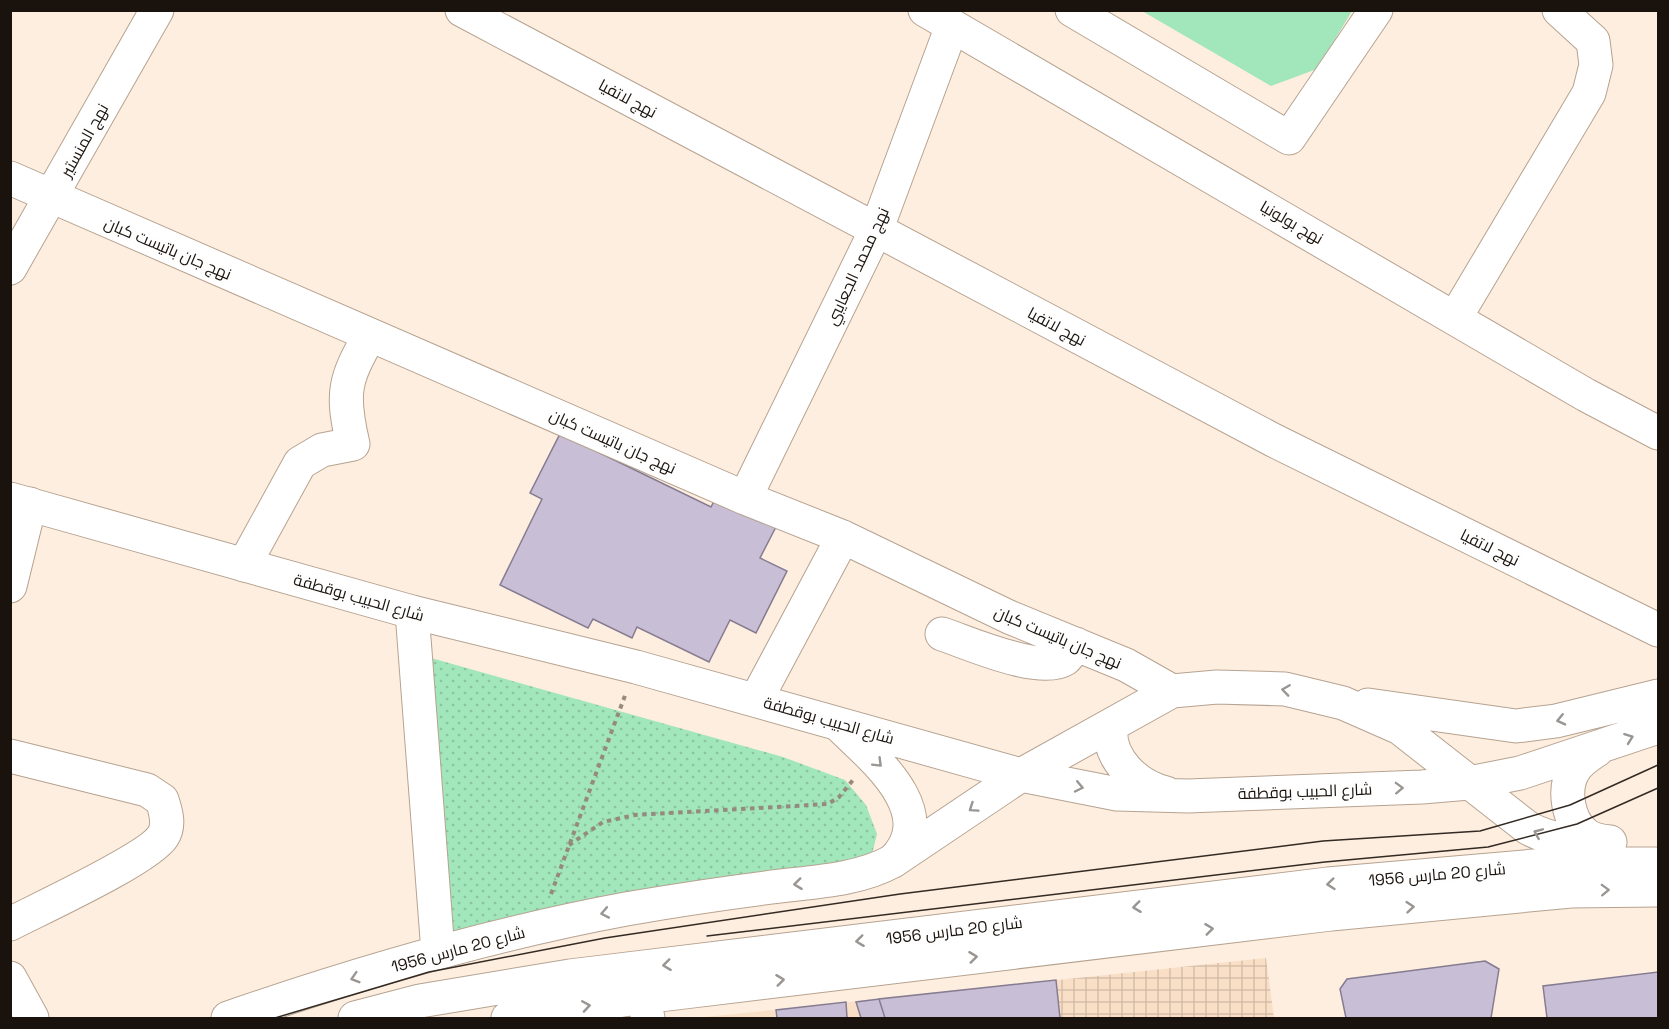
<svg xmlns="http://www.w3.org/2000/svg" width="1669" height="1029" viewBox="0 0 1669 1029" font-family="'Space Grotesk',Cairo,sans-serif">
<defs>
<pattern id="industrial-grid" width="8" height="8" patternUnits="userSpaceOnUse" patternTransform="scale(1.5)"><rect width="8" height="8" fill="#f9dfc6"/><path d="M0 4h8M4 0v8" fill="none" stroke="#d5bea9"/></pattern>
<pattern id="grass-dots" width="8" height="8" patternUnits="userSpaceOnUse" patternTransform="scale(1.5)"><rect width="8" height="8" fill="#a2e6bb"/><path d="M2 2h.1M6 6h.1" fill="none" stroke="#8bc4a0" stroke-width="1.8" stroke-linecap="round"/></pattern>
</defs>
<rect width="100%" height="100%" fill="#feeedf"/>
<path fill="#f9dfc6" d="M879,999L885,1018H695Z"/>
<path fill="url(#industrial-grid)" d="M1266,958L1274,1018H885L879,999Z"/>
<path fill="url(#grass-dots)" d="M424,656L783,757L845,780L866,805L877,834L871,858L451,937Z"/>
<path fill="#a2e6bb" d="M1142,11H1352L1317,69L1271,86Z"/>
<path fill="#c8bed5" stroke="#857c91" stroke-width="1.5" d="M564,426L598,452L711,507L717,495L779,521L760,558L787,571L756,633L730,620L709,662L637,627L632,638L593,619L588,628L500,585L542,499L530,493Z
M1485,961L1499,969L1491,1018H1346L1340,989L1347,979Z
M1658,972V1018H1547L1543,986Z
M1056,980L1060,1018H885L879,999Z
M879,999L885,1018H861L856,1002Z
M846,1002L847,1018H777L776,1010Z"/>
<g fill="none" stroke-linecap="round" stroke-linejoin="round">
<g stroke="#b6a391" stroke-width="35">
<path id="minor" d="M462,10L1273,440L1658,630
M925,10L1586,395L1658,433
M1072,10L1289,138L1376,10
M10,178L745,498L843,537L1009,617L1126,665L1172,691
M10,268L157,10
M1455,318L1589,93L1596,65L1593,41L1559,10
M745,498L877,228L952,26
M244,565L300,463L322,450L353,444C341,393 344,380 370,335
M10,586L30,504
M412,612L438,952
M942,634C969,643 1040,675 1065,659C1069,656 1073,649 1076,644
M756,700L843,537
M10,756L147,790L162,800C166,812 170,825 163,836C150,858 39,909 10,924
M10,978L32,1018
M643,997L648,1018
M228,1018C358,973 491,934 626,909C672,901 718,894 765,888C807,882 855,882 893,861L1021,775"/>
</g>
<g stroke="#b6a391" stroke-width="35">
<path id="major" d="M10,499L412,612L636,667L1021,775L1117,794L1188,796L1422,787L1469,783L1520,773L1658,727
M1368,705L1516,726L1556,721L1658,696
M840,726C873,758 942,813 893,861
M1111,726C1107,759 1137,786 1166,793
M1597,750C1588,756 1578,762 1573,772C1563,790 1568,820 1584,833C1591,840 1601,841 1610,842
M1021,775L1172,691L1217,687L1285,689L1343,703L1400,728L1528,828C1553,842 1579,842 1607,842
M355,1018L420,1001L570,976L1328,884L1557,864H1658
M508,1018L643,997L1331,914L1571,891L1658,890"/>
</g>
<path stroke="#968a7f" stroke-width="4" stroke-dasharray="4.5 4.5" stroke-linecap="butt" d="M569,845L603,822L635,815L828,804L839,797L853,780
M551,894L626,693"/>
<use href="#minor" stroke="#fff" stroke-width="33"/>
<use href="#major" stroke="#fff" stroke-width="33"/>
<path stroke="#322a23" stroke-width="1.5" d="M707,936L1325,862L1488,847L1577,824L1658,788
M275,1018L429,972L605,938L900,894L1323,841L1480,831L1570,805L1658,765"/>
</g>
<defs><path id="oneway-chevron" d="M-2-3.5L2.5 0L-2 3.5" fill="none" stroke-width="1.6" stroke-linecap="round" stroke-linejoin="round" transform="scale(1.5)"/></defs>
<g stroke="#989592">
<use href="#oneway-chevron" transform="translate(1286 690) rotate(-172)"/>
<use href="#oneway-chevron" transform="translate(1561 720) rotate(167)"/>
<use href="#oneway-chevron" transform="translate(1629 738) rotate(-20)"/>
<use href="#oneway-chevron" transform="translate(878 763) rotate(45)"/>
<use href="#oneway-chevron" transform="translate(1079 787) rotate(12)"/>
<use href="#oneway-chevron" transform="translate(1399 788) rotate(-2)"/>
<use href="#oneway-chevron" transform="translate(973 808) rotate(146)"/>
<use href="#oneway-chevron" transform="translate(1538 833) rotate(-157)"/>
<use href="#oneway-chevron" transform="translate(798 884) rotate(173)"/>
<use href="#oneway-chevron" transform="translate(1331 884) rotate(174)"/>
<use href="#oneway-chevron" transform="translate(1605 890) rotate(-2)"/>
<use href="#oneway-chevron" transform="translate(1137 907) rotate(173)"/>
<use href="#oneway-chevron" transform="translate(1410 907) rotate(-5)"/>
<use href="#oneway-chevron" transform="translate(605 913) rotate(169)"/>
<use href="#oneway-chevron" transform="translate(1209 929) rotate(-7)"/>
<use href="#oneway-chevron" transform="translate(860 941) rotate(173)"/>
<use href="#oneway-chevron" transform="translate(973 957) rotate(-7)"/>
<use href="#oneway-chevron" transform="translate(667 965) rotate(173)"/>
<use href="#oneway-chevron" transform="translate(355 978) rotate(163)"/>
<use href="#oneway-chevron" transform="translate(780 980) rotate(-7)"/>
<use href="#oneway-chevron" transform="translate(586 1006) rotate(-9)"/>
</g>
<g text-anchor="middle" stroke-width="6" stroke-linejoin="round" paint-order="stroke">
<g font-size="16" fill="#1a130d" stroke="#fefefe">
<text transform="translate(628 98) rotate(28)" y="6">نهج لاتفيا</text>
<text transform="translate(84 140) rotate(-61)" y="6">نهج المنستير</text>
<text transform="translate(1292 222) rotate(30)" y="6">نهج بولونيا</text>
<text transform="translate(168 248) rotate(23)" y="6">نهج جان باتيست كبان</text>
<text transform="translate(857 266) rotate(-65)" y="6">نهج محمد الجعايبي</text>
<text transform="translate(1057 326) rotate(28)" y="6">نهج لاتفيا</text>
<text transform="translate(613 441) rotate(24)" y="6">نهج جان باتيست كبان</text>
<text transform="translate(1490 547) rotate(26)" y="6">نهج لاتفيا</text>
<text transform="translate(359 597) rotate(16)" y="6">شارع الحبيب بوقطفة</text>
<text transform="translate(1058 637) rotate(23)" y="6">نهج جان باتيست كبان</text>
<text transform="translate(829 720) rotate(16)" y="6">شارع الحبيب بوقطفة</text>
<text transform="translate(1305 791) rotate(-2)" y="6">شارع الحبيب بوقطفة</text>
<text transform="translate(1437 874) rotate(-5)" y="6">شارع 20 مارس 1956</text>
<text transform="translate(954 930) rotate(-7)" y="6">شارع 20 مارس 1956</text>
<text transform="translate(458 949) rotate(-15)" y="6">شارع 20 مارس 1956</text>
</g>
</g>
<rect width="1669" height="1029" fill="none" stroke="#1a130d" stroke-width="24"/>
</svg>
